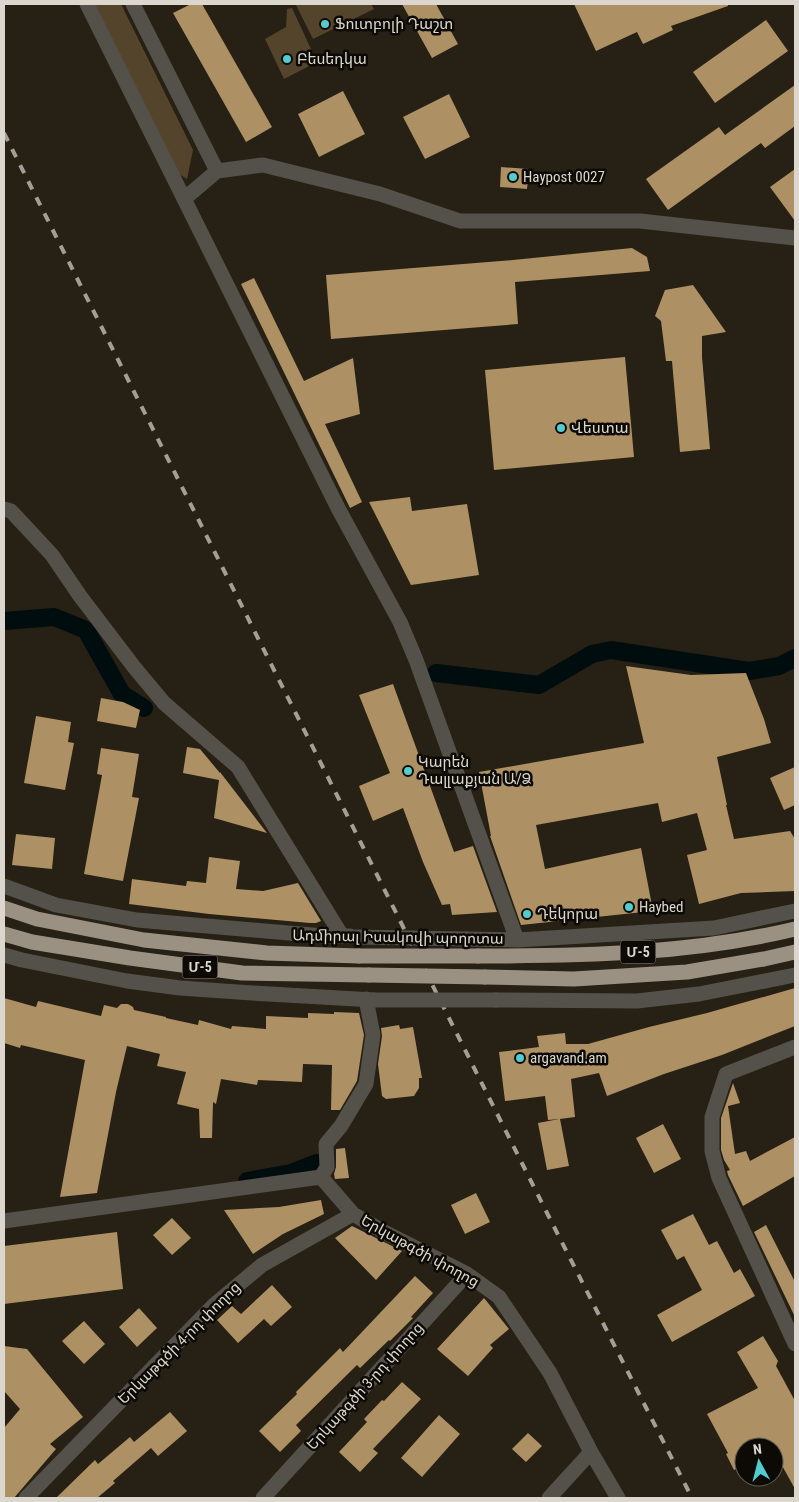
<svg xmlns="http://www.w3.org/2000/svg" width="799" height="1502" viewBox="0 0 799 1502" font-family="'Roboto Condensed','Noto Sans Armenian',sans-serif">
<rect width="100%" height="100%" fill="#272014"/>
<path fill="#54442b" d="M91,4H121L193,150L187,179L179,174Z
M299,4H371L374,9L313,39L296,5Z
M292,8L317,62L284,79L265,39L286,27L287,9Z"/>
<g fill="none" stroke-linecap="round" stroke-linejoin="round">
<path stroke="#000d0e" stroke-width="18" d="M4,621L54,617L86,630L122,694L144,708
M436,673L539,685L592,654L611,650L749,671L779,666L795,658
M247,1181L291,1173L317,1163"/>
</g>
<path fill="#ad9063" d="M191,4H202L272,127L246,142L173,13Z
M402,4H436L458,44L432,58Z
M574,4H728V6L671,26L673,30L643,44L637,32L596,51Z
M766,20L788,51L715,103L693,72Z
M795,85V126L765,148L761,143L668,210L646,179L719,127L725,135Z
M343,91L365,134L319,157L298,114Z
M449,94L470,137L425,159L403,117Z
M501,167L529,169L527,189L500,187Z
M795,169V221L770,187Z
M632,248L647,257L650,271L515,282L518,324L331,339L326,275L513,260Z
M254,278L304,381L353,358L360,414L325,424L362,502L350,508L241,284Z
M693,285L726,332L702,336V357L710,449L680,452L672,361H666L661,321L655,316L665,290Z
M625,357L634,457L494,470L485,370Z
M410,497L412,511L467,504L479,575L411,585L369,502Z
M626,666L691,675L746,673L764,719L771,743L717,757L727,805H726L734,839L790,831L795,839V891L741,893L699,904L687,855L707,850L697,813L662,822L658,803L536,825L545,869L641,848L653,911L521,925L490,836H491L479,772L644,743Z
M393,684L454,852L473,846L497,912L452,915L450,904L442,905L423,862L403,808L373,821L359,786L390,773L359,695Z
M101,698L123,702L140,710L136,728L97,721Z
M36,716L71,722L68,742L74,743L65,790L24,783Z
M187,747L200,749L220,773V772L267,833L214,818L219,780L183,773Z
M101,748L139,754L132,797L139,798L123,881L84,874L102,775L97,774Z
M795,767V805L784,810L770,778Z
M16,834L55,838L52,869L12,865Z
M209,857L240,861L236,889L263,891L298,883L321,921L316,923H310L209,914L129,904L132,879L186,886L187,881L206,883Z
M795,988V1026L722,1055L664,1074L607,1096L599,1073L571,1079L575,1117L560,1119L569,1166L547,1170L538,1123L559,1119L548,1120L545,1096L505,1101L499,1052L539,1047L537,1036L565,1033L566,1044H588L649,1027L707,1013Z
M4,998L36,1007L38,1001L101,1016L104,1005L117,1008L121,1004H128L133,1007L134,1010L166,1017V1018L198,1025L199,1020L231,1029L232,1026L266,1029V1016L308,1018V1013L334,1014V1012L359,1013L364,1035L357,1081L340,1110H331L332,1065L303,1064L302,1082L258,1080L257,1085L221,1079L216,1104L213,1102L212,1138H200L199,1109L177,1104L186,1072L157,1066L160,1054L127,1046L116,1092L97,1193L60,1197L85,1060L21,1045L20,1048L4,1043Z
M399,1025L400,1029L413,1027L422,1078H419V1088L414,1096L386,1099L382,1096L378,1064L382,1036L381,1028Z
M733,1083L740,1103L728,1106L735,1154L746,1151L750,1161L795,1137V1176L743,1206L728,1175L727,1171L730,1170L724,1160L721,1150V1118Z
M663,1124L681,1159L654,1173L636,1138Z
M345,1148L349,1178L335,1179L334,1174L336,1167V1149Z
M476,1193L490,1222L465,1234L451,1205Z
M321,1200L324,1214L283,1234L253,1254L224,1210L279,1207Z
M693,1214L709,1245L717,1241L734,1273L740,1269L755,1296L672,1342L657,1315L702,1290L684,1256L677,1260L661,1230Z
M172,1218L191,1238L172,1255L153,1235Z
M766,1225L795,1282V1317L754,1232Z
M352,1226L402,1251L376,1280L335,1238Z
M117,1232L123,1289L4,1304V1246Z
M415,1276L433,1293L411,1317L413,1318L390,1341L389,1340L360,1368L357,1365L296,1425L301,1431L280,1452L259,1431L297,1394L296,1392L340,1348L343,1352Z
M272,1285L292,1307L271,1326L264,1319L238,1343L217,1320L232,1306L241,1314Z
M484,1298L509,1329L490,1345L493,1348L468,1376L437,1349Z
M139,1308L157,1328L137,1347L119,1327Z
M84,1321L105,1344L84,1364L62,1341Z
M763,1336L778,1361L776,1366L795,1401V1489L774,1451V1447H744V1465L734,1470L726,1454L728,1453L707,1414L758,1388L737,1352Z
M4,1346L27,1349L83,1417L50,1444L56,1449L14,1498H4V1428L20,1409L4,1391Z
M402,1382L421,1399L373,1449L378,1453L360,1472L339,1452L367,1422L364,1419L382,1400L384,1401Z
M170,1412L187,1431L158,1456L151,1448L113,1481L115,1483L97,1498H56L95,1460L98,1464L130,1437L134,1442Z
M439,1415L460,1434L422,1477L401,1458Z
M528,1433L542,1446L526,1462L512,1449Z"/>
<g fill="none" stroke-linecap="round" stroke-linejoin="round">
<path stroke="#54504a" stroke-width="15" d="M87,4L339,510L400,622L416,660L517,940
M133,4L217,171
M184,199L217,171L263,165L380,194L460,221H640L795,238
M4,509L11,511L52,555L80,596L134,667L164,703L238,767L342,936
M4,886L56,905L137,920L324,936H350
M466,939L517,940L714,928L795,911
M4,955L22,960L127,981L180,988L252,993L374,1000
M496,1000L637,1001L699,994L795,975
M795,1047L726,1074L712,1117V1151L719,1178L795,1344
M321,1177L353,1214L386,1233L467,1274L499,1297L550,1373L591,1452L618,1498
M321,1177L327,1167L326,1144L341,1126L366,1084L373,1035L366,999
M4,1221L321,1177
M26,1498L214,1305L262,1265L353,1214
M263,1498L467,1274
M549,1498L591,1452"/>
<path stroke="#9a9182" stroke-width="15" d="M4,908L37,919L144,940L267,953L359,956
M4,934L32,942L130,958L242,973L369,975
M478,956C585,956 691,954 795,929
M485,977L574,979L687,972L764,959L795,952"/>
<path stroke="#a49f96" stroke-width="4" stroke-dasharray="9 9" stroke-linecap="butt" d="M4,133L545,1209L692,1498"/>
<path stroke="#54504a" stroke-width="15" d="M356,937L466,939
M374,1000H496"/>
<path stroke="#9a9182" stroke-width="15" d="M359,956H478
M369,975L485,977"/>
</g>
<g fill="#52ccd0" stroke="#0d0a06" stroke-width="2">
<circle cx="325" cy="24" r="5"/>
<circle cx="287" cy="59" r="5"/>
<circle cx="513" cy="177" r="5"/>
<circle cx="561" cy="428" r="5"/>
<circle cx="408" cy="771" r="5"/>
<circle cx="629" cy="907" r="5"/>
<circle cx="527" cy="914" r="5"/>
<circle cx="520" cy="1058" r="5"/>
</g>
<g text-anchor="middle" stroke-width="5" stroke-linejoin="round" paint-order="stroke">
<g fill="#0d0a06" stroke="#9d9992" stroke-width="1">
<rect x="620.5" y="940.5" width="35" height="23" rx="4"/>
<rect x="182.5" y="955.5" width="35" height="23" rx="4"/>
</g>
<g font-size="14" font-weight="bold" fill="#dbd6ce">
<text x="638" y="957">Մ-5</text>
<text x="200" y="972">Մ-5</text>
</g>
<g font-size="15" fill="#dbd6ce" stroke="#0d0a06" text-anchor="start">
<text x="335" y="29">Ֆուտբոլի Դաշտ</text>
<text x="297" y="64">Բեսեդկա</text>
<text x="523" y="182">Haypost 0027</text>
<text x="571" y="433">Վեստա</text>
<text x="418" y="767">Կարեն<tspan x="418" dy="17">Դալլաքյան Ա/Ձ</tspan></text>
<text x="639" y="912">Haybed</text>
<text x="537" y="919">Դեկորա</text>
<text x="530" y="1063">argavand.am</text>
</g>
<g font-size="15" fill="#dbd6ce" stroke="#0d0a06">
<text transform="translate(398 937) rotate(1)" y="5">Ադմիրալ Իսակովի պողոտա</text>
<text transform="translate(420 1251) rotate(29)" y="5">Երկաթգծի փողոց</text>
<text transform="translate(179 1343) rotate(-45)" y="5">Երկաթգծի 4-րդ փողոց</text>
<text transform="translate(365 1386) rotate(-48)" y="5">Երկաթգծի 3-րդ փողոց</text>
</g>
</g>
<rect width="799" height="1502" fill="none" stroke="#dbd6ce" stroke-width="10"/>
<g transform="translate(759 1462) rotate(353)"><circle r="24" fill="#0d0a06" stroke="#5f5c56"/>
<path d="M0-4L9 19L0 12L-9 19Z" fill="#52ccd0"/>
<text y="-8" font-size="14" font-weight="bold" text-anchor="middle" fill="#dbd6ce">N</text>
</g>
</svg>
